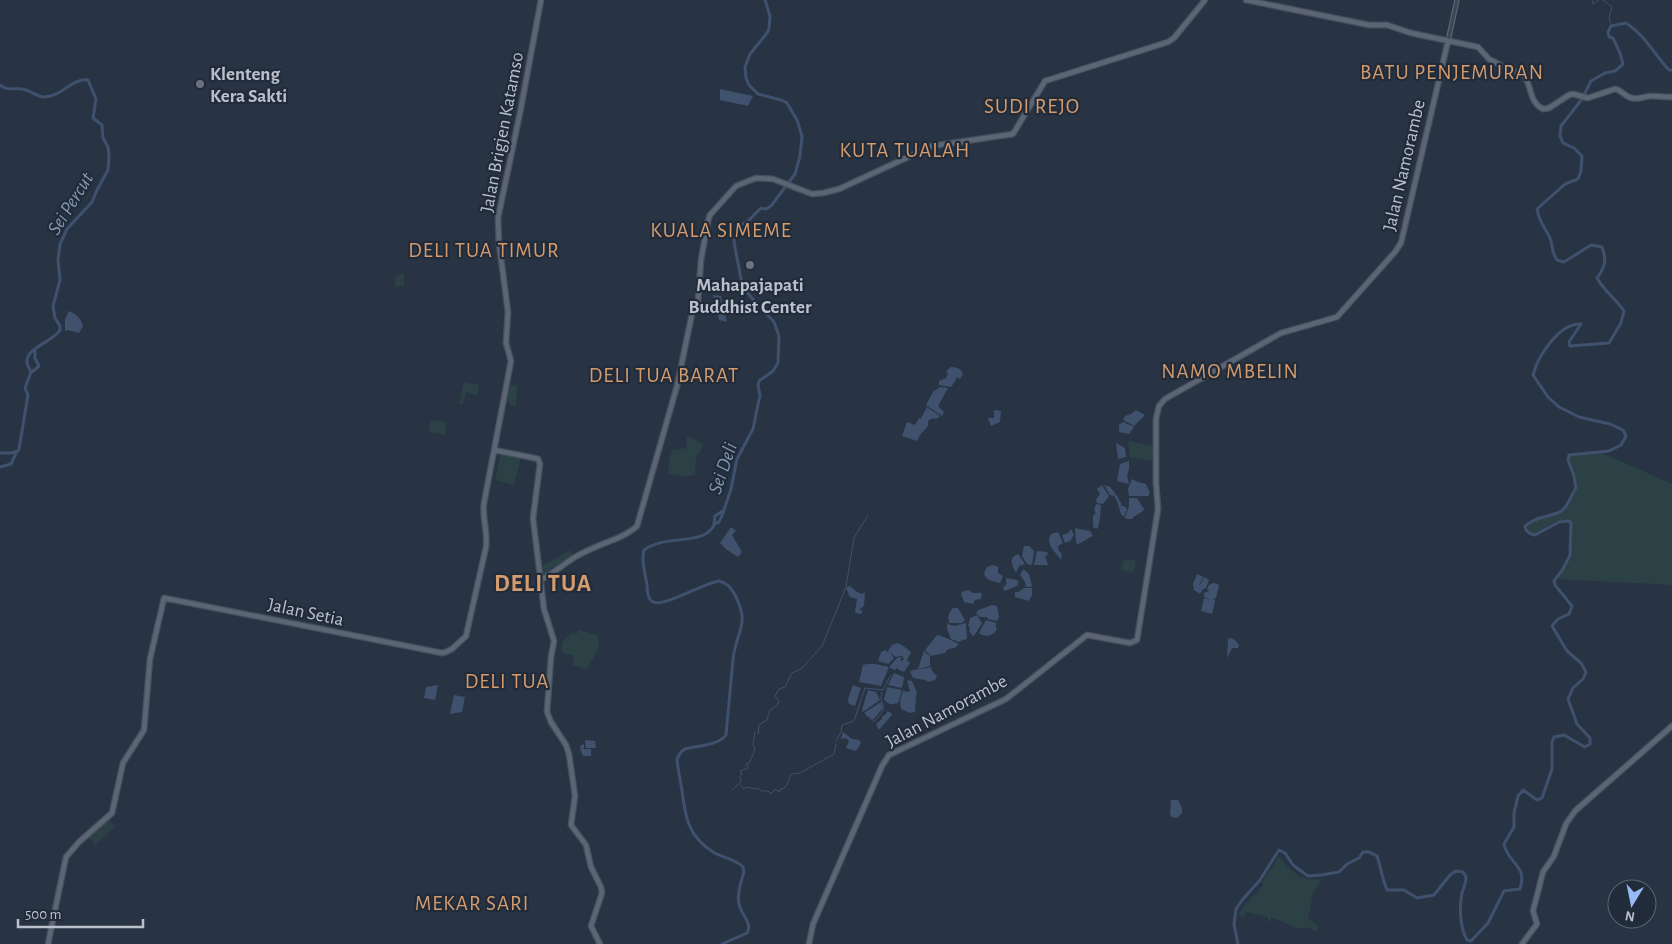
<svg xmlns="http://www.w3.org/2000/svg" width="1672" height="944" viewBox="0 0 1672 944" font-family="'Alegreya Sans',sans-serif">
<rect width="100%" height="100%" fill="#283444"/>
<path fill="#2b4145" d="M404,273V285L395,287L396,276Z
M464,382L479,385L477,395L466,392L463,404H459Z
M507,385L517,386L516,406L509,405V401H504Z
M431,420L446,422L445,435L429,432Z
M687,436L703,444L700,452L696,456L695,475L686,476L668,474L669,461L672,450L686,448Z
M1128,441L1153,446V461L1130,457Z
M501,452L521,457L514,485L495,480Z
M1600,453L1609,456L1672,484V585L1556,579C1573,557 1571,548 1572,522L1569,520H1560L1535,533L1527,530L1526,528C1537,516 1551,519 1562,511C1569,506 1572,496 1577,489L1575,476L1569,460L1570,456Z
M570,550L573,556L541,577L539,568Z
M1124,559L1136,561L1133,573L1121,570Z
M579,630L598,635L599,648L587,669L572,665L574,656L561,652L562,642L572,633L577,634Z
M108,819L115,827L95,845L88,836Z
M1279,857C1295,874 1297,879 1321,880L1313,894L1308,919L1317,925V932L1309,928H1296L1274,918H1271L1270,922H1268V917L1247,912L1243,917L1238,915L1245,904L1263,886L1262,882Z"/>
<path fill="#3f516c" d="M720,89L753,96L748,106L720,100Z
M713,295L721,296L727,322L719,320Z
M69,311C76,314 81,318 83,326L79,333L68,330L65,331V319Z
M951,367C957,367 961,369 963,374L960,379L957,377L956,378V380L951,387L939,385V381L946,378L948,374L946,371Z
M940,387L948,388L938,406L944,412L942,416L926,405L933,392Z
M927,407L940,416L936,419L933,418L928,421V426L920,435L917,441L902,436L907,422L915,425L919,418L923,419L921,418Z
M994,410L1001,411L1000,422L991,426L988,418H994Z
M1136,410L1145,415L1134,426L1123,420L1125,416L1131,414Z
M1123,422L1134,427L1129,434L1119,432V425Z
M1116,443L1125,448L1126,457L1118,459Z
M1129,461V469L1127,475L1129,484L1117,481L1120,464Z
M1132,479L1138,482L1146,484L1150,493L1148,496H1129L1128,489Z
M1102,485L1109,496L1103,504L1097,503L1096,500L1100,494L1097,489Z
M1104,485L1110,487L1115,493L1114,496L1116,494L1122,505L1119,506H1124L1127,509L1124,517L1121,514L1117,501L1114,496L1110,495Z
M1129,498H1137L1144,509C1142,514 1135,514 1132,519H1127L1125,518L1129,506Z
M1096,504L1101,505C1100,514 1101,521 1097,529L1093,527V516L1096,512L1094,511Z
M731,527L736,531L732,535L742,552L738,557L727,550L720,543Z
M1075,528L1090,531L1093,536C1086,538 1084,543 1077,544L1076,543Z
M1071,529L1074,535L1070,541L1065,543L1062,535L1068,533Z
M1058,532L1063,543L1058,546L1059,551L1062,554L1061,560C1055,551 1045,545 1051,534Z
M1024,546H1029L1034,551L1032,565L1027,564L1022,556Z
M1037,551L1047,552L1048,555L1045,556L1048,565H1034Z
M1018,554L1025,564L1019,566L1016,573C1013,567 1010,563 1013,557Z
M993,565L998,567V573L1003,576L1000,583C992,581 986,581 984,573L987,567Z
M1023,569L1029,574L1032,586L1031,587H1026L1025,582L1020,575Z
M1197,574L1203,577L1199,585H1200L1204,577L1209,580L1206,588L1203,589L1200,594L1194,590L1193,584Z
M1006,578L1017,580L1019,582L1017,584L1019,585L1005,591L1003,588L1007,583L1006,582Z
M1213,583L1218,584L1219,586L1216,598L1213,599L1215,600V602L1212,614L1201,611L1204,598L1212,600L1204,597V593L1209,591L1207,589L1209,585Z
M850,586L857,592L862,594L865,592L864,606L860,609V611L862,610V613L859,614L855,612L857,599L850,597L846,588Z
M1024,588H1032V595L1029,601L1015,597V592H1018Z
M968,590L973,593H982L981,599L975,600L973,604L964,602L961,594L962,592Z
M992,605L997,606L999,617L997,621L988,619L987,617H980L976,613L978,610Z
M953,608H958L965,620L962,623H949C948,616 948,613 953,608Z
M977,615L982,623L974,636L972,635L969,631L970,628L968,626L970,618Z
M986,620L996,623V628L997,629C994,636 984,638 979,633Z
M947,623C953,628 958,625 966,623L967,639L963,640L959,642L951,639L947,629Z
M937,635C944,636 952,641 959,644L955,648L948,649L945,653L931,656L925,650Z
M1231,638L1235,640L1239,645L1238,648H1232L1227,658L1228,639Z
M897,643L902,645L911,652L907,660L910,663L904,672L897,669L898,666L895,670L890,668V666L897,658L902,657L900,662L904,659L902,656L896,657L890,653L894,658L888,664L878,661L881,652L885,650L889,653L888,651L892,645Z
M924,651L930,656V666L918,669Z
M867,664H875L889,667L881,686L859,682L863,665Z
M931,667L932,671L937,676L935,680L928,682L925,680L913,678L910,671C916,669 924,669 931,667Z
M894,673L904,677L903,685L901,688L888,685Z
M907,680L912,681L917,693L916,696L915,712L910,713L901,709L900,700L903,691L910,692Z
M438,685L435,700L424,698L426,687Z
M853,685L861,688L855,706L849,704L848,699Z
M887,687L902,690L898,703C891,705 888,705 884,699Z
M868,690L876,692L880,700L863,712L862,710Z
M454,695L465,697L462,712L450,714Z
M881,702L883,708L873,720L867,716L864,713Z
M888,711L892,714L891,716L879,730L876,724L882,719V716L885,715Z
M843,732L852,739L859,740L861,743L856,751L846,748L849,741L846,738L837,740L841,739Z
M585,740L595,741L596,748H586L587,751V749H591V756H583L580,749H583L580,748V746L584,744V749H586Z
M1171,800H1178L1182,808V813L1177,818L1172,817L1170,814Z"/>
<g fill="none" stroke-linecap="round" stroke-linejoin="round">
<path stroke="#3f516c" stroke-width="1" d="M1592,0L1593,4L1599,0
M1603,0L1612,7L1609,17L1611,26
M870,719L874,722C893,701 877,708 882,692
M758,734L759,725L767,720L770,710L777,706L779,701L775,696L779,689L785,687L792,673L801,669L822,646L846,587L854,538L868,515
M836,741L841,732L842,725L854,721L865,688L883,690L891,675
M740,784L744,789L746,787L756,789L757,788L762,791H768L771,794L775,789L779,792L780,789H783L787,785L791,774L800,773L834,754L836,744
M732,790L741,782L740,777L742,773L740,771L748,768L746,764L749,763C751,758 754,754 755,748L753,746L755,732"/>
<path stroke="#3f516c" stroke-width="3" d="M0,85C7,91 14,88 22,89C30,90 37,97 44,97C61,97 72,78 88,80L96,99L93,118L102,125L103,138L108,147L109,156L108,170L97,190L92,202L67,229L60,244L58,260L60,280L53,306L55,318L60,326V330C54,341 26,348 27,362C27,366 30,369 31,372L25,388L28,395L19,449L18,451L11,453H0
M32,372L39,366L35,358V350
M0,467L11,464L17,451
M714,524L719,522L724,511
M722,944L747,933C753,923 741,915 739,904C737,893 741,882 744,872L743,867C736,859 723,858 713,852C688,836 685,817 682,790C680,780 678,770 677,759L681,752L685,749C697,746 719,745 726,735L733,659C737,628 751,625 734,593C730,587 727,583 719,581C704,583 665,607 653,602C647,599 647,589 647,584C645,573 641,561 644,550C665,534 701,546 713,527C715,524 714,520 715,516L724,510L731,489L737,459L753,429L760,395L758,386L759,381L773,371L778,363L779,336L774,322L750,296L742,284L734,242L735,234L739,226L748,221L761,208L766,209L771,206L795,174L800,156L802,136L797,120L787,103L781,100L758,94L749,85L746,78L745,67L750,54L767,33L769,29L770,16L765,0
M1238,944L1234,924L1236,909L1243,899L1260,880L1279,850L1285,853L1293,865L1308,876L1321,875L1339,872L1347,864L1359,858L1363,852H1369L1377,856C1381,867 1382,879 1387,890H1404L1417,898L1434,895L1450,875L1456,871L1463,872L1466,877C1466,883 1464,887 1462,893C1459,907 1460,928 1467,940L1471,941L1488,923L1504,891L1520,889C1528,865 1508,864 1504,844L1514,827V813L1518,796L1523,790L1537,800L1542,798L1552,769V742L1554,737L1564,735L1585,747L1590,744V738L1577,724L1568,699L1573,688L1583,679L1586,672L1581,663L1567,651L1552,626L1558,619L1569,614L1572,606L1555,585L1554,581L1563,569L1570,555L1571,523L1569,521L1559,522L1535,535L1529,533L1526,530L1525,526C1535,517 1548,517 1560,512C1568,508 1571,495 1576,488L1574,476L1568,460L1569,455L1609,451L1621,445L1626,436L1623,430L1610,424L1579,417L1559,407L1548,397L1533,375C1538,356 1559,323 1581,324L1569,342L1570,346L1609,343L1621,323L1624,311C1616,299 1604,291 1597,278C1605,267 1607,260 1602,247L1591,245L1564,262L1557,260C1550,250 1554,245 1549,236C1543,224 1540,224 1537,209L1565,184L1578,179L1581,171L1582,156L1574,148L1563,143L1560,136L1561,126L1582,99L1591,81L1605,73L1615,71L1623,64L1620,53L1613,38L1609,37L1608,32L1611,26L1626,23C1645,35 1654,54 1669,70H1672"/>
<g stroke="#5b6471" stroke-width="5.5">
<path id="minor" d="M1448,41L1457,0"/>
</g>
<g stroke="#464f5d" stroke-width="7">
<path id="major" d="M1246,0L1369,25H1387L1411,33L1478,47L1489,59L1508,69L1524,75C1532,87 1529,102 1543,109L1549,108L1569,95L1573,94L1588,98L1615,89C1622,90 1625,97 1632,98C1639,100 1645,96 1652,96C1658,96 1665,97 1672,97
M494,450L534,458L538,459L540,464L533,518L544,609L554,641L551,657L547,712L551,722L566,745L569,754L575,796L571,825L586,845L591,867L601,887L602,893L591,926L600,944
M540,580C554,574 564,563 577,556C591,548 606,543 620,537C626,534 632,531 637,526L677,386L692,314L698,301L701,260L708,221L710,215L736,186L756,178L773,179L812,194L823,193L839,189L932,146L1013,134L1045,81L1168,42L1174,38L1205,0
M48,944L66,857L79,842L112,813L123,763L144,730L150,659L164,598L442,653L446,652L452,649L466,636L486,547C488,532 482,518 484,503L511,361L506,343L508,312L499,243L498,218L520,113L541,0
M809,944L813,924L882,766L889,755L1006,699L1087,635L1130,643L1137,640L1158,509L1156,483V419L1159,406L1165,399L1281,333L1337,317L1395,252L1401,243L1448,41
M1522,944L1537,924L1533,911L1543,872L1554,856L1566,824L1575,811L1672,726"/>
</g>
<use href="#minor" stroke="#3d4653" stroke-width="3"/>
<use href="#major" stroke="#5b6573" stroke-width="4.5"/>
</g>
<g fill="#6b7280" stroke="#212b39" stroke-width="2">
<circle cx="200" cy="84" r="5"/>
<circle cx="750" cy="265" r="5"/>
</g>
<g text-anchor="middle" stroke-width="4.5" stroke-linejoin="round" paint-order="stroke">
<g font-size="19" font-weight="bold" fill="#bac1cd" stroke="#212b39" text-anchor="start">
<text x="210" y="80">Klenteng<tspan x="210" dy="22">Kera Sakti</tspan></text>
<text x="750" y="291" text-anchor="middle">Mahapajapati<tspan x="750" dy="22">Buddhist Center</tspan></text>
</g>
<g font-size="19" fill="#bac1cd" stroke="#212b39">
<text transform="translate(501 132) rotate(-79)" y="7">Jalan Brigjen Katamso</text>
<text transform="translate(1403 165) rotate(-77)" y="7">Jalan Namorambe</text>
<text transform="translate(306 611) rotate(12)" y="7">Jalan Setia</text>
<text transform="translate(946 710) rotate(-28)" y="7">Jalan Namorambe</text>
</g>
<g font-size="20" font-style="italic" fill="#8397b2" stroke="#212b39">
<text transform="translate(70 203) rotate(-58)" y="7">Sei Percut</text>
<text transform="translate(722 468) rotate(-71)" y="7">Sei Deli</text>
</g>
<g font-size="21" letter-spacing="1" fill="#d49c6e" stroke="#212b39">
<text x="1452" y="79">BATU PENJEMURAN</text>
<text x="1032" y="113">SUDI REJO</text>
<text x="905" y="157">KUTA TUALAH</text>
<text x="721" y="237">KUALA SIMEME</text>
<text x="484" y="257">DELI TUA TIMUR</text>
<text x="1230" y="378">NAMO MBELIN</text>
<text x="664" y="382">DELI TUA BARAT</text>
<text x="507" y="688">DELI TUA</text>
<text x="472" y="910">MEKAR SARI</text>
</g>
<g font-size="24" font-weight="bold" letter-spacing="1" fill="#d49c6e" stroke="#212b39">
<text x="543" y="591">DELI TUA</text>
</g>
</g>
<g transform="translate(1632 904) rotate(190)"><circle r="24" fill="#212b39" stroke="#5e6774"/>
<path d="M0-4L9 19L0 12L-9 19Z" fill="#96baf6"/>
<text y="-8" font-size="14" font-weight="bold" text-anchor="middle" fill="#bac1cd">N</text>
</g>
<path d="M18 919v8h125v-8" fill="none" stroke="#bac1cd" stroke-width="2.5"/>
<text x="25" y="919" font-size="15" fill="#bac1cd" stroke="#212b39" stroke-width="4" paint-order="stroke">500 m</text>
</svg>
